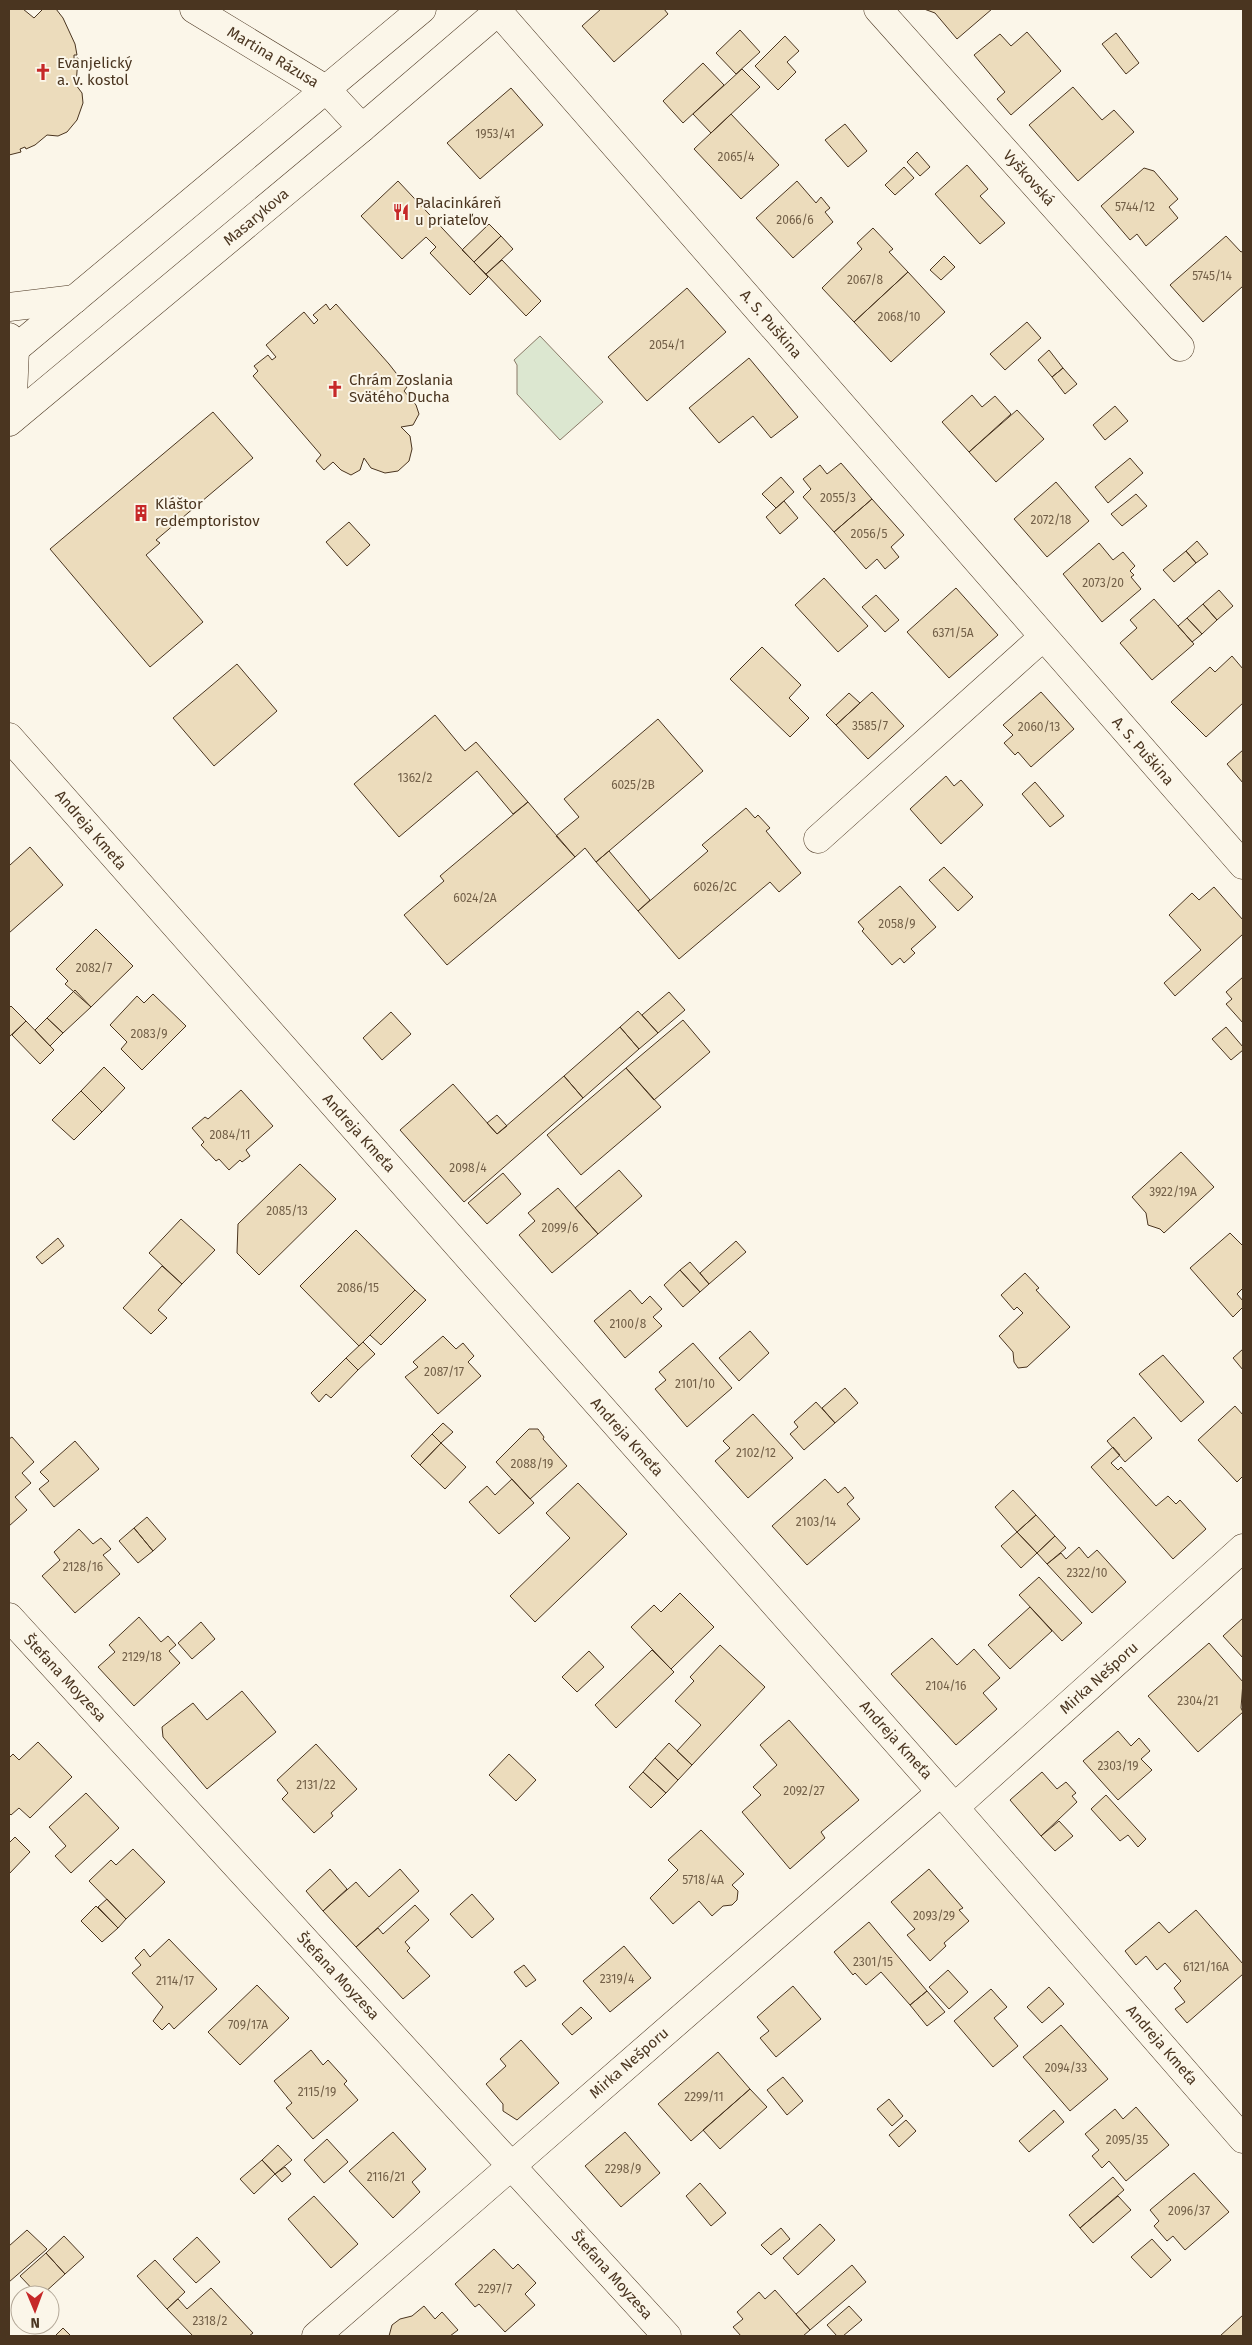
<svg xmlns="http://www.w3.org/2000/svg" width="1252" height="2345" viewBox="0 0 1252 2345" font-family="'Fira Sans',sans-serif">
<rect width="100%" height="100%" fill="#fbf6e9"/>
<path fill="#dce7d0" stroke="#887966" d="M540,336L603,402L560,440L517,394V365L514,360Z"/>
<path fill="#ecdcbc" stroke="#4a3520" d="M9,9H23L34,18L43,9H56L63,18L75,44L77,55H74V59L78,58L76,85L82,93L83,103L77,120L67,132L58,136L47,135L35,145L26,149L25,147L20,149L21,152L9,155Z
M601,9H664L668,14L614,62L582,26Z
M924,9H992L957,39L935,13Z
M740,30L760,52L736,74L716,53Z
M1027,32L1061,71L1011,115L997,99L1005,92L974,55L1000,34L1011,46Z
M1116,33L1139,63L1126,74L1102,44Z
M785,36L799,51L787,62L796,72L778,90L755,66Z
M703,63L724,85L683,123L663,101Z
M742,69L760,87L711,133L693,114Z
M1073,87L1102,120L1114,110L1134,132L1078,181L1029,125Z
M511,88L543,125L480,179L447,143Z
M731,114L779,165L741,199L694,149Z
M845,124L867,151L848,167L825,140Z
M917,152L930,167L920,176L907,162Z
M967,165L988,189L980,196L1005,223L980,244L935,194Z
M904,167L914,178L895,195L885,185Z
M1144,168L1154,171L1178,199L1169,207L1178,218L1146,246L1137,234L1130,240L1101,206Z
M398,181L488,277L470,295L430,253L436,247L426,237L402,259L361,216Z
M797,181L816,203L821,197L830,208L825,212L833,222L793,258L756,218Z
M489,224L501,236L474,262L462,250Z
M873,228L893,249L889,252L908,272L854,322L822,288L862,249L857,243Z
M501,236L513,249L486,274L474,262Z
M1226,236L1241,252L1243,251V286L1203,322L1170,285Z
M944,256L955,267L941,280L930,270Z
M502,260L541,301L526,316L486,274Z
M908,272L945,312L891,362L854,322Z
M687,288L726,332L647,401L608,357Z
M326,304L330,310L336,304L389,364L407,387L404,391L416,405L419,414L413,425L401,427L410,436L412,449L409,461L398,471L385,473L371,468L364,458L360,470L351,475L341,470L333,462L324,470L316,461L321,455L253,376L258,371L254,366L268,355L272,360L276,357L266,345L304,312L314,324L318,320L313,315Z
M1027,322L1041,338L1005,370L990,354Z
M1049,350L1063,368L1052,377L1038,360Z
M749,358L798,417L771,438L753,416L719,443L689,408Z
M1063,368L1077,384L1065,394L1052,377Z
M972,395L982,407L995,396L1011,414L969,452L942,422Z
M1115,406L1128,421L1105,440L1093,425Z
M1017,410L1044,439L996,482L969,452Z
M213,412L253,458L156,540L160,543L146,555L203,622L150,667L50,549Z
M1130,458L1143,473L1108,503L1095,487Z
M841,463L872,499L834,532L803,497L811,489L803,479L820,465L827,474Z
M781,477L794,492L776,508L762,494Z
M1056,482L1089,521L1047,557L1014,519Z
M1136,494L1147,506L1122,526L1111,514Z
M872,499L904,535L891,547L899,557L885,569L877,559L866,569L834,532Z
M784,501L798,518L780,534L766,517Z
M349,522L370,545L347,566L326,542Z
M1197,541L1208,554L1196,563L1186,551Z
M1099,543L1113,560L1123,552L1135,566L1130,571L1134,575L1131,577L1141,589L1102,622L1063,574Z
M1186,551L1196,563L1174,582L1163,570Z
M824,578L868,626L838,652L795,605Z
M956,588L998,635L949,678L907,632Z
M1219,590L1233,606L1217,620L1203,604Z
M876,595L899,620L885,632L862,607Z
M1154,599L1194,644L1152,680L1120,643L1137,628L1130,620Z
M1203,604L1217,620L1202,634L1187,618Z
M1187,618L1202,634L1192,642L1178,626Z
M762,647L801,685L789,698L809,718L790,737L730,679Z
M1232,656L1243,669V703L1206,737L1171,702L1210,667L1215,672Z
M237,664L277,711L214,766L173,718Z
M872,692L904,726L868,759L836,725Z
M1041,692L1074,729L1031,767L1018,752L1015,755L1004,743L1013,735L1003,725Z
M849,693L860,703L836,725L826,715Z
M435,715L465,751L476,742L528,802L513,814L477,771L399,837L354,784Z
M658,719L703,771L596,862L585,848L575,857L556,836L579,817L564,799Z
M1243,750V783L1227,764Z
M946,776L954,786L961,780L983,805L941,844L910,809Z
M1035,782L1064,816L1050,827L1022,794Z
M528,802L575,857L447,965L404,915L444,881L440,876Z
M746,808L755,818L758,815L770,828L766,831L801,873L779,892L770,882L679,959L638,911L708,851L702,845Z
M30,847L63,885L9,933V863L10,865Z
M609,851L650,900L638,911L596,862Z
M944,867L973,897L958,911L929,880Z
M900,886L936,927L911,949L915,953L904,963L900,958L892,965L862,931L864,929L858,922Z
M1214,887L1243,920V934L1175,996L1164,983L1201,950L1169,915L1192,893L1199,900Z
M96,929L133,966L91,1007L65,984L68,981L56,969Z
M1243,977V1023L1226,1004L1232,999L1226,992Z
M75,990L91,1007L63,1033L47,1018Z
M669,992L685,1010L658,1033L642,1015Z
M153,994L186,1026L142,1070L121,1049L127,1042L110,1025L137,996L144,1003Z
M11,1006L26,1021L9,1037V1008Z
M638,1011L658,1033L639,1049L620,1027Z
M391,1012L411,1034L382,1060L363,1038Z
M47,1018L63,1033L50,1046L35,1030Z
M683,1020L710,1052L654,1100L626,1068Z
M26,1021L54,1050L40,1064L12,1035Z
M620,1027L639,1049L583,1098L564,1076Z
M1226,1027L1243,1047V1050L1231,1060L1212,1039Z
M104,1067L125,1088L102,1112L81,1091Z
M626,1068L661,1107L581,1175L547,1135Z
M564,1076L583,1098L464,1202L400,1130L453,1084L497,1134Z
M241,1090L273,1126L246,1150L250,1156L242,1162L240,1160L229,1170L219,1159L216,1161L201,1145L204,1142L192,1128L205,1117L208,1119Z
M81,1091L102,1112L74,1140L52,1120Z
M497,1115L507,1126L497,1134L487,1123Z
M1181,1152L1214,1187L1164,1233L1160,1229L1148,1225L1146,1213L1132,1197Z
M300,1164L336,1199L259,1275L237,1253L238,1224Z
M619,1170L642,1196L598,1234L575,1208Z
M503,1173L521,1194L487,1224L468,1203Z
M558,1188L598,1234L552,1273L519,1235L535,1221L528,1213Z
M181,1219L215,1250L182,1284L149,1253Z
M356,1230L415,1290L359,1346L300,1286Z
M1230,1233L1243,1246V1288L1237,1294L1243,1301V1307L1233,1317L1190,1268Z
M58,1238L64,1246L42,1264L36,1257Z
M736,1241L746,1252L709,1284L700,1273Z
M690,1262L709,1284L700,1292L680,1270Z
M162,1266L182,1284L158,1310L167,1318L151,1334L123,1308Z
M680,1270L700,1292L683,1307L664,1285Z
M1025,1273L1039,1288L1036,1290L1070,1327L1027,1367L1018,1368L1014,1362L1013,1352L999,1336L1023,1313L1017,1307L1014,1310L1001,1295Z
M415,1290L426,1300L381,1345L370,1335Z
M630,1290L642,1304L650,1296L662,1309L653,1317L662,1326L625,1358L594,1321Z
M750,1331L769,1353L739,1381L719,1358Z
M443,1336L456,1349L463,1343L474,1356L468,1362L481,1376L438,1414L405,1377L418,1367L413,1362Z
M363,1342L375,1354L358,1370L346,1358Z
M693,1343L732,1388L687,1427L655,1389L666,1380L659,1372Z
M1243,1349V1370L1233,1358Z
M1163,1355L1204,1402L1181,1422L1139,1374Z
M346,1358L358,1370L331,1398L326,1394L319,1402L311,1393Z
M845,1388L858,1403L835,1423L822,1408Z
M816,1402L835,1423L804,1450L790,1434L798,1427L794,1422Z
M1235,1406L1243,1415V1476L1237,1482L1198,1440Z
M753,1414L793,1458L748,1498L715,1461L730,1448L723,1441Z
M1134,1417L1152,1438L1125,1462L1107,1441Z
M443,1423L453,1432L441,1443L432,1434Z
M529,1429H538L544,1437L543,1439L567,1466L530,1499L496,1462Z
M432,1434L441,1443L420,1465L411,1456Z
M12,1437L34,1462L22,1473L31,1483L15,1497L27,1510L9,1526V1439Z
M75,1441L99,1469L54,1507L39,1489L49,1481L40,1472Z
M441,1443L466,1467L445,1489L420,1465Z
M1113,1447L1120,1455L1111,1463L1118,1470L1121,1467L1156,1506L1168,1496L1176,1504L1180,1500L1206,1529L1173,1559L1091,1467Z
M512,1479L534,1503L499,1534L469,1502L487,1486L495,1495Z
M825,1479L838,1493L845,1487L854,1498L847,1504L860,1519L807,1565L772,1526Z
M578,1483L627,1534L535,1622L510,1596L570,1538L546,1513Z
M1013,1490L1036,1515L1017,1532L995,1507Z
M1036,1515L1055,1536L1037,1553L1017,1532Z
M147,1517L166,1539L153,1551L134,1528Z
M134,1528L153,1551L138,1563L119,1541Z
M79,1529L93,1544L101,1538L111,1549L103,1555L120,1574L75,1613L42,1576L60,1560L54,1552Z
M1017,1532L1037,1553L1021,1568L1001,1546Z
M1055,1536L1066,1548L1047,1564L1037,1553Z
M1079,1547L1088,1558L1097,1550L1126,1582L1092,1613L1047,1564L1061,1553L1066,1559Z
M1039,1577L1082,1623L1062,1641L1019,1595Z
M680,1593L714,1627L671,1669L631,1627L654,1605L661,1612Z
M1030,1607L1052,1631L1010,1669L988,1645Z
M139,1617L161,1642L168,1636L176,1645L169,1651L180,1663L134,1706L98,1667L115,1652L109,1645Z
M1243,1618V1658L1223,1636Z
M201,1622L215,1639L192,1659L178,1643Z
M932,1638L957,1665L974,1649L1000,1678L983,1693L997,1709L956,1745L891,1674Z
M1209,1643L1243,1682L1241,1708L1243,1712L1198,1752L1148,1696Z
M720,1645L765,1687L692,1765L677,1751L701,1725L675,1701L694,1681L690,1677Z
M652,1650L674,1672L616,1728L595,1705Z
M589,1651L604,1667L577,1692L562,1677Z
M242,1691L276,1732L207,1789L163,1737L162,1727L193,1703L207,1720Z
M789,1720L859,1800L821,1832L825,1838L790,1869L742,1812L761,1795L753,1787L777,1765L760,1745Z
M1118,1731L1131,1746L1139,1738L1150,1751L1141,1759L1152,1770L1118,1800L1083,1761Z
M38,1742L72,1777L30,1818L19,1808L11,1815L9,1813V1758L13,1754L19,1760Z
M669,1743L692,1765L678,1780L655,1758Z
M316,1744L357,1789L331,1813L333,1816L314,1833L282,1799L288,1793L277,1780Z
M509,1754L536,1780L516,1801L489,1775Z
M655,1758L678,1780L666,1793L643,1772Z
M643,1772L666,1793L651,1808L629,1787Z
M1042,1772L1057,1789L1066,1782L1076,1793L1072,1796L1077,1802L1041,1836L1010,1800Z
M86,1793L119,1828L71,1873L55,1856L66,1846L49,1827Z
M1106,1795L1146,1839L1138,1847L1128,1835L1120,1841L1091,1809Z
M1059,1821L1073,1836L1055,1851L1041,1836Z
M701,1830L744,1874L732,1885L738,1891L737,1900L732,1905L723,1906L712,1916L699,1901L673,1924L650,1898L678,1870L668,1860Z
M15,1837L30,1852L9,1874V1843Z
M133,1849L165,1882L126,1919L89,1881L111,1860L116,1865Z
M330,1869L347,1889L323,1911L306,1891Z
M400,1869L419,1891L356,1947L323,1911L356,1882L369,1897Z
M929,1869L963,1908L959,1910L969,1921L944,1943L946,1946L930,1961L907,1935L915,1929L891,1902Z
M472,1894L494,1919L472,1938L450,1914Z
M107,1899L126,1919L118,1928L98,1907Z
M415,1905L429,1920L405,1942L410,1948L407,1951L430,1976L403,1999L356,1947L378,1928L383,1934Z
M96,1906L118,1928L102,1942L81,1921Z
M1196,1910L1243,1964V1974L1187,2023L1175,2009L1185,2002L1174,1988L1181,1981L1165,1963L1157,1970L1146,1956L1136,1965L1125,1951L1159,1922L1169,1933Z
M869,1922L927,1991L910,2005L881,1972L866,1985L855,1973L853,1975L834,1952Z
M169,1939L217,1989L174,2029L169,2023L162,2030L153,2021L163,2007L132,1973L141,1965L135,1958L144,1949L150,1957Z
M624,1946L651,1978L610,2012L583,1981Z
M524,1965L536,1980L526,1987L514,1972Z
M948,1970L968,1992L949,2009L929,1987Z
M257,1985L289,2018L240,2065L208,2032Z
M793,1986L821,2019L776,2057L760,2038L769,2031L757,2017Z
M1049,1987L1064,2004L1042,2023L1027,2007Z
M991,1989L1007,2007L994,2018L1018,2046L993,2067L954,2021Z
M927,1991L945,2012L927,2026L910,2005Z
M581,2007L592,2018L572,2035L562,2024Z
M1061,2025L1108,2079L1070,2111L1023,2057Z
M521,2040L559,2083L517,2120L503,2111V2104L486,2084L506,2066L500,2059Z
M311,2050L323,2065L328,2060L347,2081L344,2084L358,2100L313,2139L286,2108L292,2103L274,2081Z
M718,2052L750,2089L691,2141L658,2104Z
M783,2077L803,2101L787,2115L767,2090Z
M750,2089L767,2107L720,2149L703,2130Z
M889,2099L903,2116L892,2126L877,2109Z
M1136,2107L1169,2145L1126,2181L1109,2161L1102,2168L1092,2156L1099,2150L1085,2134L1115,2109L1123,2119Z
M1054,2110L1064,2122L1029,2152L1019,2141Z
M906,2120L916,2131L899,2147L889,2135Z
M393,2132L426,2169L412,2182L420,2192L393,2218L349,2171Z
M625,2132L660,2173L621,2207L585,2166Z
M327,2139L348,2162L324,2183L304,2160Z
M278,2145L292,2160L275,2174L262,2160Z
M262,2160L275,2174L254,2194L240,2179Z
M285,2167L291,2174L282,2182L275,2174Z
M1194,2173L1229,2212L1185,2250L1173,2236L1167,2241L1154,2226L1159,2221L1150,2210Z
M1113,2177L1124,2190L1080,2228L1069,2215Z
M700,2183L726,2213L711,2226L686,2196Z
M314,2196L358,2244L331,2268L288,2219Z
M1118,2196L1131,2210L1093,2243L1080,2228Z
M820,2224L835,2240L798,2275L783,2258Z
M781,2228L790,2239L771,2255L761,2245Z
M27,2230L47,2249L9,2282V2246Z
M64,2236L84,2257L65,2274L46,2253Z
M197,2237L220,2262L196,2283L173,2259Z
M1152,2239L1171,2260L1151,2278L1131,2257Z
M494,2249L513,2269L518,2264L536,2283L525,2294L535,2305L505,2332L479,2304L475,2307L455,2284Z
M46,2253L65,2274L42,2295H38L20,2276Z
M155,2260L185,2292L167,2309L137,2276Z
M852,2265L866,2282L810,2330L796,2314Z
M211,2288L253,2333L249,2336H193L167,2309L178,2299L187,2309Z
M775,2290L810,2330L803,2336H741L733,2327L743,2319L737,2312L759,2292L765,2299Z
M424,2306L435,2319L442,2312L458,2330L450,2336H389L392,2325L400,2319L412,2316Z
M849,2306L862,2320L843,2336H837L827,2325Z
M1243,2315V2336H1220Z
M63,2328L71,2336H55Z"/>
<g fill="none" stroke-linecap="round" stroke-linejoin="round">
<g stroke="#4a3520" stroke-width="29">
<path id="minor" d="M194,9L327,90L362,128
M496,9L1243,865
M878,9L1180,347
M9,307L75,299
M9,337L15,349L12,419L9,418
M9,737L941,1792L1243,2139
M818,839L1043,637
M9,1617L667,2336
M955,1807L1243,1548
M316,2336L941,1792"/>
</g>
<g stroke="#4a3520" stroke-width="29">
<path id="major" d="M9,354L422,9
M9,422L362,128L501,9"/>
</g>
<use href="#minor" stroke="#fbf6e9" stroke-width="28"/>
<use href="#major" stroke="#fbf6e9" stroke-width="28"/>
</g>
<defs>
<g id="church-bare" transform="scale(1.35)"><path d="M-1.2-6h2.4v3.5h3.3v2.4h-3.3V6h-2.4V-.1h-3.3v-2.4h3.3Z" fill="#c62828" stroke="#fbf6e9" stroke-width="2.5" paint-order="stroke"/></g>
<g id="restaurant-bare" transform="scale(1.35)"><path d="M-5-6h1v4h1v-4h1v4h1v-4h1v5L-1.5 .5V6h-2V.5L-5-1ZM5-6V6H3V1.5H1.5Q1.5-4 5-6Z" fill="#c62828" stroke="#fbf6e9" stroke-width="2.5" paint-order="stroke"/></g>
<g id="building-bare" transform="scale(1.35)"><path d="M-4-6H4V6H1V3H-1V6H-4ZM-2.5-4.3h1.7v1.8h-1.7ZM.8-4.3h1.7v1.8H.8ZM-2.5-1h1.7V.8h-1.7ZM.8-1h1.7V.8H.8Z" fill="#c62828" stroke="#fbf6e9" stroke-width="2.5" paint-order="stroke"/></g>
</defs>
<g fill-rule="evenodd">
<use href="#church-bare" x="43" y="72"/>
<use href="#restaurant-bare" x="401" y="212"/>
<use href="#church-bare" x="335" y="389"/>
<use href="#building-bare" x="141" y="513"/>
</g>
<g text-anchor="middle" stroke-width="4" stroke-linejoin="round" paint-order="stroke">
<g font-size="12" fill="#725f47">
<text x="495" y="138">1953/41</text>
<text x="736" y="161">2065/4</text>
<text x="1135" y="211">5744/12</text>
<text x="795" y="224">2066/6</text>
<text x="1212" y="280">5745/14</text>
<text x="865" y="284">2067/8</text>
<text x="899" y="321">2068/10</text>
<text x="667" y="349">2054/1</text>
<text x="838" y="502">2055/3</text>
<text x="1051" y="524">2072/18</text>
<text x="869" y="538">2056/5</text>
<text x="1103" y="587">2073/20</text>
<text x="953" y="637">6371/5A</text>
<text x="870" y="730">3585/7</text>
<text x="1039" y="731">2060/13</text>
<text x="415" y="782">1362/2</text>
<text x="633" y="789">6025/2B</text>
<text x="715" y="891">6026/2C</text>
<text x="475" y="902">6024/2A</text>
<text x="897" y="928">2058/9</text>
<text x="94" y="972">2082/7</text>
<text x="149" y="1038">2083/9</text>
<text x="230" y="1139">2084/11</text>
<text x="468" y="1172">2098/4</text>
<text x="1173" y="1196">3922/19A</text>
<text x="287" y="1215">2085/13</text>
<text x="560" y="1232">2099/6</text>
<text x="358" y="1292">2086/15</text>
<text x="628" y="1328">2100/8</text>
<text x="444" y="1376">2087/17</text>
<text x="695" y="1388">2101/10</text>
<text x="756" y="1457">2102/12</text>
<text x="532" y="1468">2088/19</text>
<text x="816" y="1526">2103/14</text>
<text x="83" y="1571">2128/16</text>
<text x="1087" y="1577">2322/10</text>
<text x="142" y="1661">2129/18</text>
<text x="946" y="1690">2104/16</text>
<text x="1198" y="1705">2304/21</text>
<text x="1118" y="1770">2303/19</text>
<text x="316" y="1789">2131/22</text>
<text x="804" y="1795">2092/27</text>
<text x="703" y="1884">5718/4A</text>
<text x="934" y="1920">2093/29</text>
<text x="873" y="1966">2301/15</text>
<text x="1206" y="1971">6121/16A</text>
<text x="617" y="1983">2319/4</text>
<text x="175" y="1985">2114/17</text>
<text x="248" y="2029">709/17A</text>
<text x="1066" y="2072">2094/33</text>
<text x="317" y="2096">2115/19</text>
<text x="704" y="2101">2299/11</text>
<text x="1127" y="2144">2095/35</text>
<text x="623" y="2173">2298/9</text>
<text x="386" y="2181">2116/21</text>
<text x="1189" y="2215">2096/37</text>
<text x="495" y="2293">2297/7</text>
<text x="210" y="2325">2318/2</text>
</g>
<g font-size="15" fill="#4a3520" stroke="#fbf6e9">
<text transform="translate(273 57) rotate(31)" y="5">Martina Rázusa</text>
<text transform="translate(1029 178) rotate(48)" y="5">Vyškovská</text>
<text transform="translate(256 217) rotate(-40)" y="5">Masarykova</text>
<text transform="translate(771 324) rotate(49)" y="5">A. S. Puškina</text>
<text transform="translate(1143 751) rotate(49)" y="5">A. S. Puškina</text>
<text transform="translate(91 830) rotate(49)" y="5">Andreja Kmeťa</text>
<text transform="translate(359 1133) rotate(48)" y="5">Andreja Kmeťa</text>
<text transform="translate(627 1437) rotate(48)" y="5">Andreja Kmeťa</text>
<text transform="translate(65 1678) rotate(47)" y="5">Štefana Moyzesa</text>
<text transform="translate(1099 1678) rotate(-42)" y="5">Mirka Nešporu</text>
<text transform="translate(896 1740) rotate(48)" y="5">Andreja Kmeťa</text>
<text transform="translate(338 1976) rotate(47)" y="5">Štefana Moyzesa</text>
<text transform="translate(1162 2045) rotate(49)" y="5">Andreja Kmeťa</text>
<text transform="translate(629 2063) rotate(-41)" y="5">Mirka Nešporu</text>
<text transform="translate(612 2275) rotate(48)" y="5">Štefana Moyzesa</text>
</g>
<g font-size="15" fill="#4a3520" stroke="#fbf6e9" text-anchor="start">
<text x="57" y="68">Evanjelický<tspan x="57" dy="17">a. v. kostol</tspan></text>
<text x="415" y="208">Palacinkáreň<tspan x="415" dy="17">u priateľov</tspan></text>
<text x="349" y="385">Chrám Zoslania<tspan x="349" dy="17">Svätého Ducha</tspan></text>
<text x="155" y="509">Kláštor<tspan x="155" dy="17">redemptoristov</tspan></text>
</g>
</g>
<rect width="1252" height="2345" fill="none" stroke="#4a3520" stroke-width="20"/>
<g transform="translate(35 2310) rotate(179)"><circle r="24" fill="#fbf6e9" stroke="#b4a999"/>
<path d="M0-4L9 19L0 12L-9 19Z" fill="#c62828"/>
<text y="-8" font-size="14" font-weight="bold" text-anchor="middle" fill="#4a3520">N</text>
</g>
</svg>
